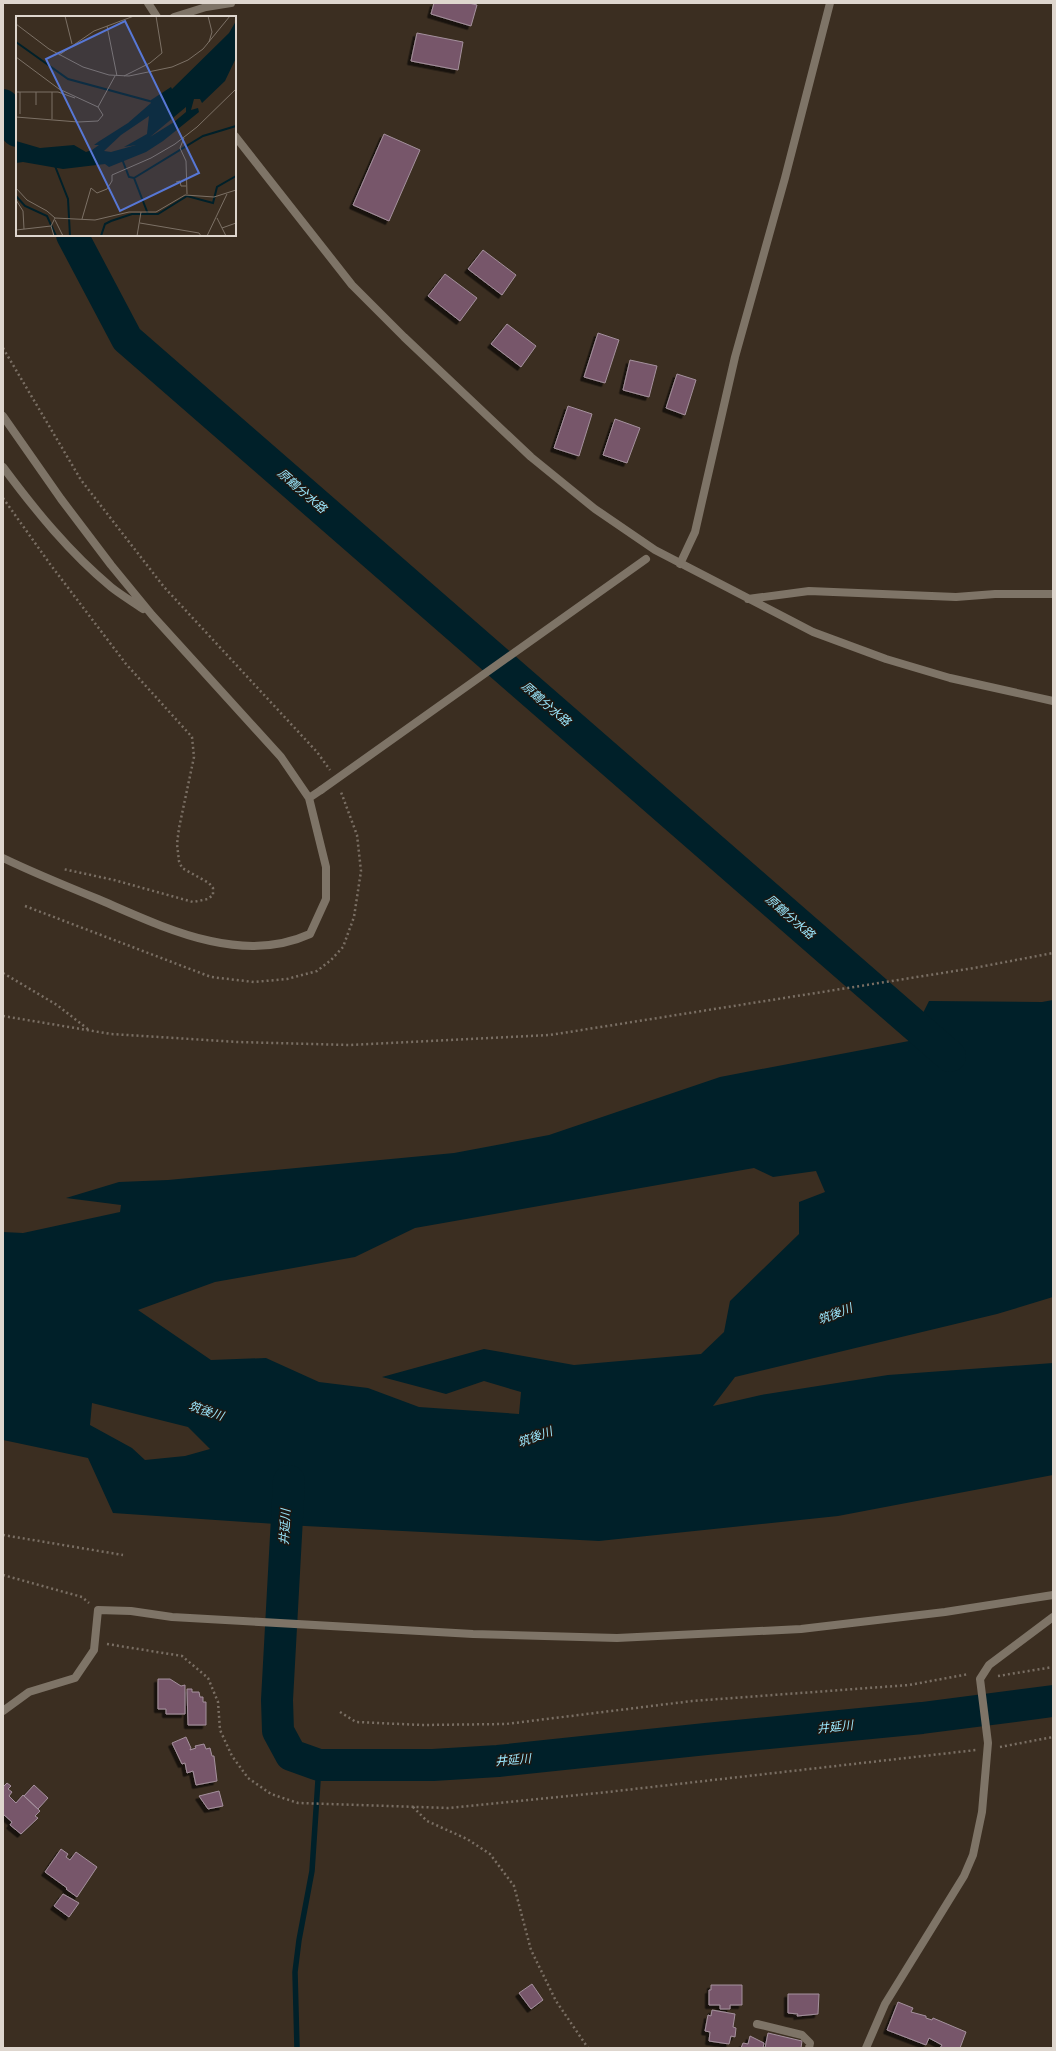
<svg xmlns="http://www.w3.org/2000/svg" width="1056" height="2051" viewBox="0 0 1056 2051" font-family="'Fira Sans Condensed','Noto Sans JP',sans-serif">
<defs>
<filter id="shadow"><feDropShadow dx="-3.5" dy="3.5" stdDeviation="0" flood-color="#0009"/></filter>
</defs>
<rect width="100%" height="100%" fill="#3b2e21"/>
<path fill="#002029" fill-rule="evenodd" d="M1053,1000V1297L997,1314L735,1377L713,1406L761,1395L888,1375L1053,1363V1475L838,1516L599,1541L305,1526L113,1513L88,1458L3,1440V1232L23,1233L120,1212L121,1205L66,1198L119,1182L168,1180L454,1153L549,1135L720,1077L909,1041L929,1001L1042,1002ZM754,1168L773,1177L816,1171L825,1192L799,1202V1234L730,1301L724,1332L701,1354L574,1365L484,1349L382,1377L446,1394L484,1381L521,1392L519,1414L419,1407L368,1388L319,1382L266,1358L211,1360L138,1310L215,1282L355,1257L415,1228ZM92,1403L188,1427L210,1449L185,1456L145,1460L132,1448L90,1425Z"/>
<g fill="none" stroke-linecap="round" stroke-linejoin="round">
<path stroke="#002029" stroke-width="5.5" d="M297,2048L295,1972L299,1940L312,1871L319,1765"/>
<path stroke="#002029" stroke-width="32" d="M3,105L17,131
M72,235L127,339L950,1056
M289,1481L277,1700L278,1731L291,1755L319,1765H433L498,1761L706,1739L922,1718L1053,1701"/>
</g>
<path fill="#77576b" stroke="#a5919d" filter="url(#shadow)" d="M434,3H469L477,5L471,26L431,14Z
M417,33L463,42L458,70L411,61Z
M384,134L420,150L389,221L353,205Z
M483,250L516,275L502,295L468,269Z
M445,274L477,298L460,321L428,296Z
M507,324L536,346L521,367L491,344Z
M598,333L619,340L605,383L584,377Z
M630,360L657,366L649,397L623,390Z
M677,374L696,380L685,415L666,408Z
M568,406L592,414L579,456L554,448Z
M615,419L640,428L627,463L603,455Z
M158,1679H170L181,1686L185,1685V1714H166V1709H158Z
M187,1689H192V1692H199L200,1697H203V1702H206V1725H188Z
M186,1737L191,1748L190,1750L196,1748L195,1746L204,1744L206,1749L210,1748L212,1756H214L217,1781L196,1785L193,1771L187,1773L185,1763L182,1764L172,1743Z
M7,1783L11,1786L8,1789L12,1792L9,1796L16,1803L23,1795L40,1811L35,1816L38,1818L21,1834L10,1825L12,1822L3,1814V1785L4,1786Z
M34,1785L48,1798L38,1809L24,1796Z
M219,1791L223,1806L208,1809L199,1796Z
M61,1849L68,1854L66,1857L70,1860L76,1852L97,1867L77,1897L66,1889L67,1888L45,1872Z
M63,1894L79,1903L69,1917L54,1906Z
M532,1984L543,2000L531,2009L519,1993Z
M711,1985H742V2005H730V2009H720V2005H709V1990H711Z
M788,1994H819L818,2014L797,2016L798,2014L788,2013Z
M898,2002L913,2008L911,2012L926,2016V2018L932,2020L933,2018L966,2032L960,2048H940L942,2045L929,2038L926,2045L887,2030Z
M712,2010L735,2014L733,2027L736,2028L735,2037L731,2036L729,2044L709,2041L710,2032L705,2031L708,2015L711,2016Z
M768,2033L802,2041L801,2048H765Z
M750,2036L764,2043L763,2048H741L743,2043L748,2044Z"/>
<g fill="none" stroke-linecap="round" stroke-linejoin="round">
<path stroke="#7a6f64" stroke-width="2.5" stroke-dasharray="2 3" stroke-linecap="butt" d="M3,348L81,480L164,587L317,752L330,770
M3,498L50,564L126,664L192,737L194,757L179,828L177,844L179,861L182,868L209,883L213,888V895L208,899L193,902L114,880L63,869
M25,906L211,977L254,982L287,979L317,971L331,960L343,947L354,917L361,871L357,835L341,792
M3,973L57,1005L89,1030
M3,1016L111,1034L238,1042L349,1045L550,1035L974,968L1053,953
M3,1535L123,1555
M3,1575L82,1597L89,1603
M107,1644L182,1656L208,1678L218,1702L220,1730L232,1756L248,1778L271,1794L298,1803L448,1808L599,1793L976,1750
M998,1676L1053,1667
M340,1712L356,1722L422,1725L506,1724L692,1701L909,1685L969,1674
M1000,1747L1053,1737
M413,1807L427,1821L467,1839L490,1854L514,1886L531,1950L556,2001L588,2048"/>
<path stroke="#7e7467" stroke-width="8" d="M148,3L157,17
M174,17L206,7L231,3
M235,136L352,285L404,337L531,457L595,509L655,550L813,632L886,659L950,678L1053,701
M3,416L61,499L111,565L152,615L281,757L309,798L326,867V899L310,934C240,966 163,927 98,899C66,886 34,873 3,858
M3,467C35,510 69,552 111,587C121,595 133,602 143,609
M680,564L695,532L735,357L785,178L830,3
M748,599L809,591L956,597L995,594H1053
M309,798L321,790
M3,1711L29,1692L75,1678L94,1650L98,1610L131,1611L172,1617L243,1621L473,1634L617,1638L801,1629L945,1612L1053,1595
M757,2024L802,2035L810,2043L809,2048
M866,2048L885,2004L964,1876L973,1855L982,1812L988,1743L980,1679L989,1665L1053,1617"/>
<path stroke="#7e7467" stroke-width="8" d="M321,790L646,559"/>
</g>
<g text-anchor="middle" stroke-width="3" stroke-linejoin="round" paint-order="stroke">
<g font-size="12" font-style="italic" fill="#9ae7fd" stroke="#1d1711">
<text transform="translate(302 491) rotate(41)" y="4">原鶴分水路</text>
<text transform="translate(546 704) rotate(41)" y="4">原鶴分水路</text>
<text transform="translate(790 917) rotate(41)" y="4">原鶴分水路</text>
<text transform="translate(835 1314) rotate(-21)" y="4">筑後川</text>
<text transform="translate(206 1411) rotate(18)" y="4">筑後川</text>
<text transform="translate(535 1437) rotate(-20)" y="4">筑後川</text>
<text transform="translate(285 1527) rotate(-87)" y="4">井延川</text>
<text transform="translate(835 1727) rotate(-6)" y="4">井延川</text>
<text transform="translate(513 1760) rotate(-5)" y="4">井延川</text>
</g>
</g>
<g transform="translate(16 16)">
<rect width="220" height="220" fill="#3b2e21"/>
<path d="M220,5V42L209,65L186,87L184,83H178L175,94L182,92L183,96L147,125L130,136L93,151L89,148L47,153L7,146L0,147V125L24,132L58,129L70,136L76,134L83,129H78L82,126L112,107L135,87V84L155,71L156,73L213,17ZM170,91V96L158,106L134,121ZM133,100L131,118L108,131L120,129L95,136L88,135L105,119Z" fill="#002029" fill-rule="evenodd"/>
<path fill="none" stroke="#002029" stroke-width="2" d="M0,26L52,63L137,86M106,143L113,161L118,162L187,120L220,110M39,150L52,183L54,220M118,162L132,198M0,180L9,190L31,200L40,220M85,220L89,208L95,205L116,198H142L171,180L197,187L201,171L220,160"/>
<path fill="none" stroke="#7c7166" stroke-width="1" d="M49,0L56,28M192,0L196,16L193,26M0,8L33,33L67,51L93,59L113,60L156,51L172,44L187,33L214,0M91,10L101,60M43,39L78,15L118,0M0,41L43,73L82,91L87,99L82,105L62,106L0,101M108,60L134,47L146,37L140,0M0,76H42L59,82M4,76V98M20,76V89M36,76V103M82,91L99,60M168,122L164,132L170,145L171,178M160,166L164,165L165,170H170M0,172L11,184L31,195L39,202M0,184L7,195L8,213M39,202L79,204L113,196H140L169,179L198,181L220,174M201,202L210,220M66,203L75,172L81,177L91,173L96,165V159L135,142L159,128L181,111L220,73M39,204L47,220M124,207L183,217L185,220M206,212L220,207M0,214L35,210M38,220L35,210L39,202M121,220L125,196M191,220L211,178"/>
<path fill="#5777d5" fill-opacity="0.15" stroke="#5777d5" stroke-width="2" d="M109,5L183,157L104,195L30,43Z"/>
<rect width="220" height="220" fill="none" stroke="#ded6ce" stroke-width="2"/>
</g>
<rect width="1056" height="2051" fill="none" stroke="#ded6ce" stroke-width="8"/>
</svg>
